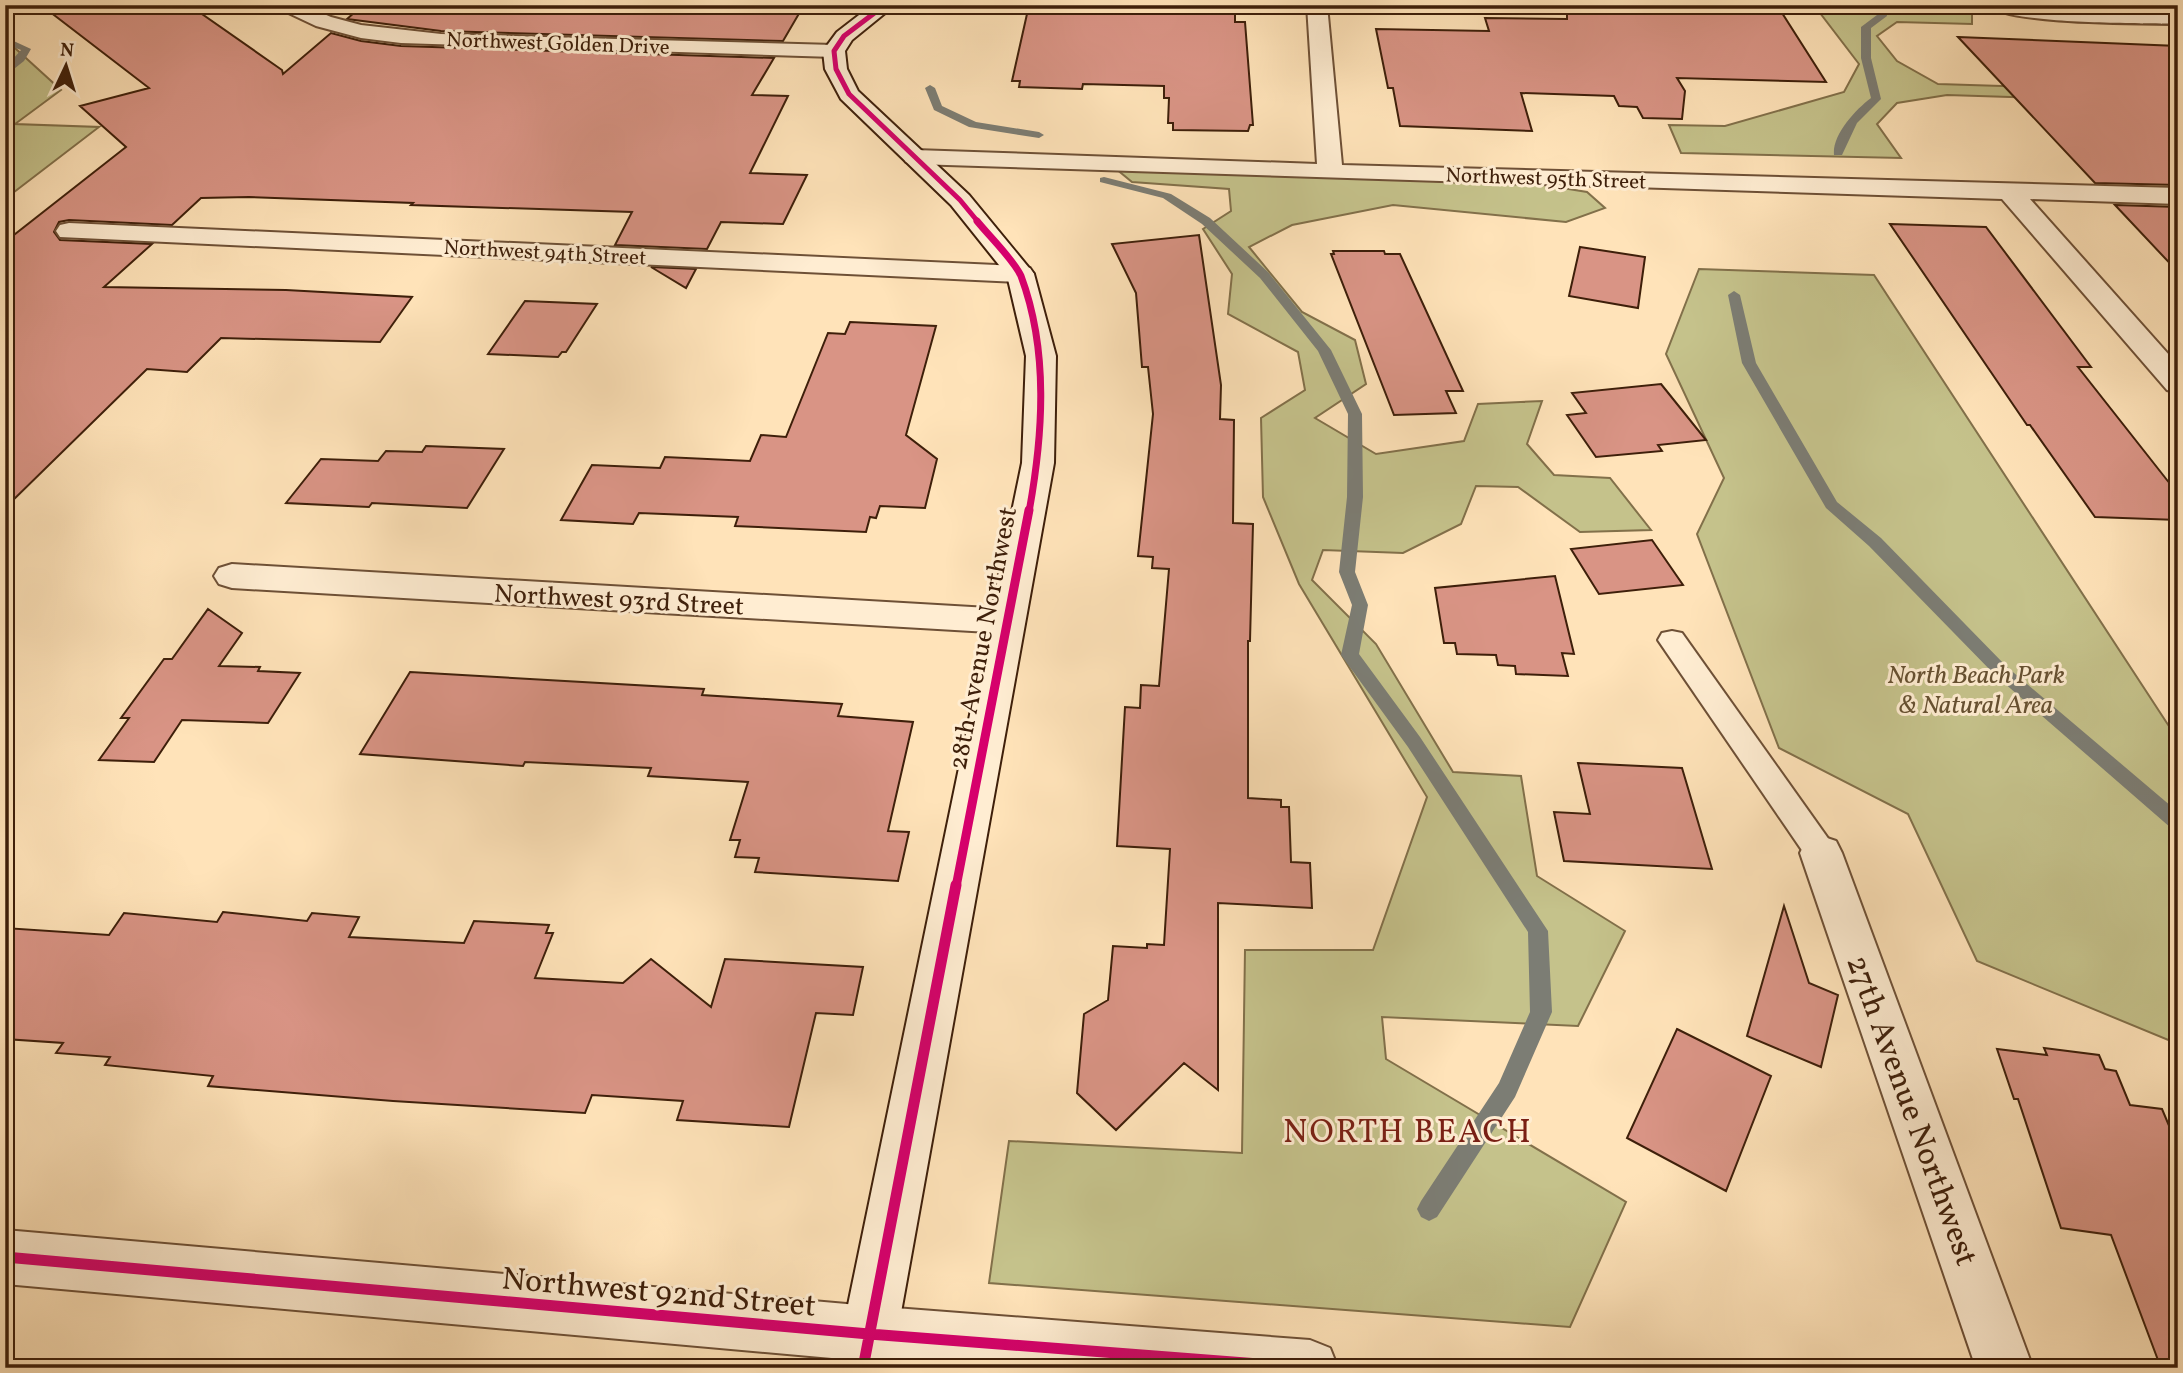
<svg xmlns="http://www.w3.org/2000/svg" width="2183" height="1373" viewBox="0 0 2183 1373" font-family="Vollkorn,serif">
<rect width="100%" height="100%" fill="#ffe3b9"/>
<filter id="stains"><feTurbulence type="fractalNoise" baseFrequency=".00286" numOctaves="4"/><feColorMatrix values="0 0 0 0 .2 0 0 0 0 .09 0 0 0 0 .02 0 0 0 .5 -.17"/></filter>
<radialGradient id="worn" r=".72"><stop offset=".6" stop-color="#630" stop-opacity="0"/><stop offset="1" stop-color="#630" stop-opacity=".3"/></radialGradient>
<path fill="#c5c28b" stroke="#82704a" stroke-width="2" d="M1905,5H1965L1972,9V24L1897,22L1877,36L1897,61L1938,84L2127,90L2137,101L1947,95L1897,103L1877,124L1901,158L1681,153L1669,125L1725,126L1844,92L1859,64L1817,9L1909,11Z
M5,39L61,90L15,124L99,127L5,199Z
M1115,168L1520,181L1587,192L1605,208L1566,222L1393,205L1292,225L1249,247L1302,312L1355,340L1366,384L1315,418L1376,454L1464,441L1478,404L1542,401L1527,444L1554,475L1610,478L1651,530L1580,532L1518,487L1476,486L1461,524L1403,553L1323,550L1312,580L1376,644L1453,772L1521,776L1537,876L1625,931L1578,1026L1382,1017L1386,1059L1626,1202L1570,1327L989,1283L1009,1141L1242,1153L1245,950H1373L1427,797L1299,584L1263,497L1261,418L1305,390L1298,352L1228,314L1232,274L1203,229L1231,211L1229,189L1132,182Z
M1699,269L1874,275L2178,740V1044L1977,961L1908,814L1779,748L1697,534L1724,478L1666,354Z"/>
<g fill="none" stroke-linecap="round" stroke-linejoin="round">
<path fill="#7c7d74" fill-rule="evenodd" d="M1875,5H1885L1887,16L1871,28V58L1881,99L1857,123L1842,155H1834C1832,135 1855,110 1871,98L1861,58V27L1877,15Z
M5,37L31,49L24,61L5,76V68L21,50L5,44Z
M930,85L935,88L942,106L976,122L1039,132L1044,135L1039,138L969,127L934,110L925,88Z
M1104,177L1171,194L1210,218L1268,272L1331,350L1362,414L1363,497L1355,572L1368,605L1359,654L1420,737L1548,931L1552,1012L1515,1097L1437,1217L1429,1221L1421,1217L1417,1209L1421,1201L1499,1083L1530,1012L1528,932L1408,747L1341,655L1352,605L1339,572L1347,497L1348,414L1318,351L1260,278L1202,224L1163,198L1100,182V178Z
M1734,291L1740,295L1756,363L1837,502L1881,538L2007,667L2178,812V830L2171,828L1995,675L1869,546L1826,508L1742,363L1728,295Z"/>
</g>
<path fill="#d99485" stroke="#3e1f0a" stroke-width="2" d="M41,5H189L282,70L283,74L331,33L361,41L401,46L774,58L752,95L788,96L750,173L807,175L783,224L721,222L707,249L615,245L632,212L411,205L413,203L249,197L201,198L172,225L69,220L59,222L54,232L60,240L152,244L104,287L286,290L412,297L380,342L221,338L187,372L147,369L5,508V242L126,147L80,106L149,88Z
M363,5H804L783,41L441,31L347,19Z
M1029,5H1235V22H1245L1253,125H1250L1248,131L1173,130V123H1168L1169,98H1164V86L1083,84L1082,89L1019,87L1020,81H1012Z
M1567,5H1617L1621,12L1630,14L1644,5H1777L1826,82L1677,78L1685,91L1682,119L1643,118L1637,107L1619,106L1614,96L1521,93L1532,131L1400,126L1393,88H1388L1376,29L1489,31L1485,18L1567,19Z
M1958,37L2178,46V185L2095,183Z
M2115,205L2178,207V272Z
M1890,224L1986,227L2091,367H2078L2178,494V520L2095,517L2030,425H2027Z
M1199,235L1221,385L1220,419L1234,420L1233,523L1253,524L1250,641H1248V798L1281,800V807H1289L1291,862L1310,863L1312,908L1218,903V1090L1184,1063L1116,1130L1077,1093L1084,1014L1108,1000L1113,946L1147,948V944L1164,945L1170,849L1117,846L1125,707L1140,708L1141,685L1159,686L1169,569L1152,568L1153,557L1138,556L1153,414L1148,367H1142L1136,293L1112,244Z
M1580,247L1645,257L1638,308L1569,296Z
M1333,251H1384L1385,254H1400L1463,391H1446L1456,413L1394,415L1331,254H1334Z
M651,267L696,269L686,288Z
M525,301L597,304L566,352H562L558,357L488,354Z
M850,322L936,326L906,435L937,459L925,508L880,506L876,518L870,517L866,532L735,526L738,517L639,513L633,524L561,520L592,465L660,468L665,457L750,461L761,435L786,437L828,333L845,334Z
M1661,384L1706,440L1658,445L1662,451L1596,457L1567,415L1586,413L1572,393Z
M426,446L504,449L467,508L372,503L369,507L286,503L321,459L378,461L386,451L422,452Z
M1652,540L1683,585L1599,594L1571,549Z
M1555,576L1574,654L1562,653L1568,676L1516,674L1515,666L1498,665L1496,655L1457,654L1455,643H1444L1435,588Z
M208,609L242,633L219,666L260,667L258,671L300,673L268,723L182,720L154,762L99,760L129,718H121L164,659H172Z
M410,672L704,689L702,695L842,704L838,716L913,722L888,831L909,832L898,881L755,872L759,858L735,857L740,840H730L748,782L648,776L651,768L525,762L523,766L360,754Z
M1578,763L1682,768L1712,869L1564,861L1554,812L1590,814Z
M1784,906L1809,983L1838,995L1821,1067L1747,1036Z
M223,912L307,921L312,913L359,917L349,937L464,943L474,921L549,925L546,933H553L535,978L623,983L651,959L711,1007L725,959L863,967L853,1015L816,1013L789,1127L677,1120L683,1101L592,1095L585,1113L393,1101L208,1086L213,1076L105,1065L110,1057L56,1053L63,1043L5,1039V928L109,935L124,913L217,922Z
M1677,1029L1771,1076L1726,1191L1627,1138Z
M2044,1048L2099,1055L2105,1069L2116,1071L2130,1105L2162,1109L2178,1147V1368H2161L2111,1235L2061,1228L2018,1099H2014L1997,1049L2047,1055Z"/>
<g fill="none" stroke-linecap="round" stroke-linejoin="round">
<g stroke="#6e5036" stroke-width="4">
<path id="lane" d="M1672,631L1682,633L1832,844L1837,853L1832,862L1821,865L1810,862L1658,640L1662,633Z"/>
</g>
<g stroke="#6e5036" stroke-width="4">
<path id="street" d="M277,5H303L331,17L361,25L441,34L834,45L842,46L845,51L842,56L834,57L401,43L361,38L316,26L280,9Z
M1307,5H1327L1342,165L2178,188V204L2030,199L2178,365V393L2167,390L2002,199L915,164L906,162L903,157L906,152L915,150L1317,164Z
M1619,5H1641L1631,11L1622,9Z
M1989,5L2178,12V24C2147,23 2005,25 1989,5Z
M69,223L1020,266L1030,268L1034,274L1030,280L1020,282L60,237L56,231L60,225Z
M232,564L1006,609L1019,612L1024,621L1019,630L1006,633L232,588L219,584L214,576L219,568Z
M1821,836L1836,841L1842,853L2033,1368H1976L1800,853L1806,841Z
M5,1230L869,1306L1310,1340L1330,1348L1338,1368H943L5,1284Z"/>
</g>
<g stroke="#3e1f0a" stroke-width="4">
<path id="secondary" d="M872,5H895L852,40L845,51L847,69L858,91L969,195L1034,274L1056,356L1054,463L891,1368H835L1022,463L1026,356L1007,275L951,205L841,99L825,69L823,51L837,32Z"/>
</g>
<use href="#lane" fill="#ffedd2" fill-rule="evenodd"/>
<use href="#street" fill="#ffedd2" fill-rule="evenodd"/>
<use href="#secondary" fill="#ffedd2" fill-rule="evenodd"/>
<g stroke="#ffedd2" stroke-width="8">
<path id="cycleway-far3" d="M885,5L844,36L834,51L836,69L849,94L960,200L979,223"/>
</g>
<g stroke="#ffedd2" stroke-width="10">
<path id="cycleway-far2" d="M977,221C989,236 1014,260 1021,276C1049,351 1043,435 1029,512"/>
</g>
<g stroke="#ffedd2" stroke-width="13">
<path id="cycleway-far1" d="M956,887L1029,510"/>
</g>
<g stroke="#ffedd2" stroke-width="16">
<path id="cycleway" d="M5,1257L869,1334L1310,1368
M863,1368L956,885"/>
</g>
<use href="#cycleway-far3" stroke="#d6006c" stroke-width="5"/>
<use href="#cycleway-far2" stroke="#d6006c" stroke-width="7"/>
<use href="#cycleway-far1" stroke="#d6006c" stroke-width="9"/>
<use href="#cycleway" stroke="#d6006c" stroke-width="11"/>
</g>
<g text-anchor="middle" stroke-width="6" stroke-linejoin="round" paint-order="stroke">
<g font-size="21" fill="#3e1f0a" stroke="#ffedd2">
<text transform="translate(558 43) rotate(2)" y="7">Northwest Golden Drive</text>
<text transform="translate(1546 178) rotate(2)" y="7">Northwest 95th Street</text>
<text transform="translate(545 252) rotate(3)" y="7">Northwest 94th Street</text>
</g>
<g font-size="26" fill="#3e1f0a" stroke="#ffedd2">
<text transform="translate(619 599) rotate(3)" y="9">Northwest 93rd Street</text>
<text transform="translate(982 638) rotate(-79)" y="9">28th Avenue Northwest</text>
</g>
<g font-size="26" font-style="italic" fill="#665031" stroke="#ffedd2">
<text x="1976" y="683">North Beach Park<tspan x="1976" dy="30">&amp; Natural Area</tspan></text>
</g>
<g font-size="32" fill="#3e1f0a" stroke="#ffedd2">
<text transform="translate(1913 1110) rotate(70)" y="11">27th Avenue Northwest</text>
<text transform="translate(659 1291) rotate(5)" y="11">Northwest 92nd Street</text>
</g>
<g font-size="33" letter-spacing="2" fill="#7a1f14" stroke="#ffedd2">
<text x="1408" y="1142">NORTH BEACH</text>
</g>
</g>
<rect width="2183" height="1373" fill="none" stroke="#ffe3b9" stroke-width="28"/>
<rect x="7" y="7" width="2169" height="1359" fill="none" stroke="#3e1f0a" stroke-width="3.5"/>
<rect x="14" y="14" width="2155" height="1345" fill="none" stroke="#3e1f0a" stroke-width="2"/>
<g transform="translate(66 66) rotate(4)" stroke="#ffedd2" stroke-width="5" paint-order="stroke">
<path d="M0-5L12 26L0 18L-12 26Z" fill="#3e1f0a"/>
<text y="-10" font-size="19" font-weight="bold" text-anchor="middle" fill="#3e1f0a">N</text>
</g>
<rect width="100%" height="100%" filter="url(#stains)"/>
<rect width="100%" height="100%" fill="url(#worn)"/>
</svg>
